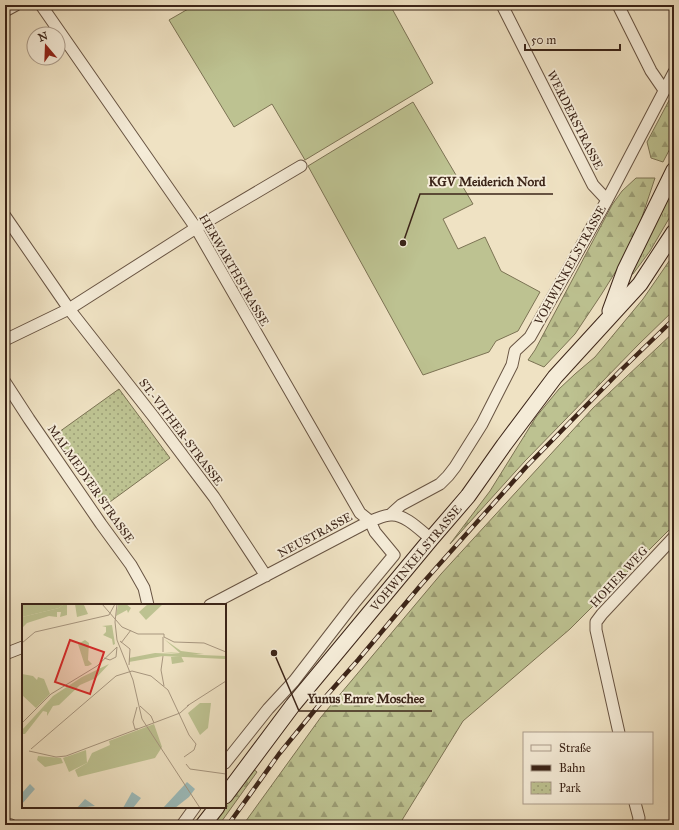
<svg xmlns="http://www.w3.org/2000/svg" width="679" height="830" viewBox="0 0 679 830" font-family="'IM FELL Great Primer',serif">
<defs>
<pattern id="grass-tufts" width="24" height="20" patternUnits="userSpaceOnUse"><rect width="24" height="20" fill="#bdc291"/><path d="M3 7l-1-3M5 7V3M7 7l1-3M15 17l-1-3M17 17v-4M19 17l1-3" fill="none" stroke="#9b9d75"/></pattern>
<pattern id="forest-firs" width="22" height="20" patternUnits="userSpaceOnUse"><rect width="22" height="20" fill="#bdc291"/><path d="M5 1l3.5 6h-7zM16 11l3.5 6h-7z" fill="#9b9d75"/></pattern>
<pattern id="park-dots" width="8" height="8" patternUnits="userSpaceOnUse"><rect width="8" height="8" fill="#bdc291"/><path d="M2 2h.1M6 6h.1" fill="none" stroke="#9b9d75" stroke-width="1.8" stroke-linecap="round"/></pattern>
</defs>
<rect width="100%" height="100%" fill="#efe2c3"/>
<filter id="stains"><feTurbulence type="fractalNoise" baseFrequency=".005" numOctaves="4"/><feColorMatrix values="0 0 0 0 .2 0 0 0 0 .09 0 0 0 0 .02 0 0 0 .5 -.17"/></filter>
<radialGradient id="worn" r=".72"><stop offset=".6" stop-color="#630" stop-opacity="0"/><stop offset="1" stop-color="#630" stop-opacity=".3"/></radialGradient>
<path fill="url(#grass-tufts)" stroke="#7c7354" d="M674,182V210L650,251L633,274H631Z"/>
<path fill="url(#forest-firs)" stroke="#7c7354" d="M674,91V141L663,162L651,158L647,142Z
M636,178H655L640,223L621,263L601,295L575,334L544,367L528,360L535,350L612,205L622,191Z
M674,254V310L639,344L525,461L450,544L490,491L536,417L559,389L575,374L595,357L643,299Z
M674,332V525L570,629L463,721L399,825H243L321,717L441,574L593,408Z
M252,768L257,772L219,825H211L224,807H225V805Z"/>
<path fill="url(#park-dots)" stroke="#7c7354" d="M119,389L170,458L103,507L52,437Z"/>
<path fill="#bdc291" stroke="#7c7354" d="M195,5H390L433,83L305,160L272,104L234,127L169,20Z
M413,102L473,204L443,219L458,249L485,237L501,271L540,292L518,331L496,341L489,352L423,375L308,166Z"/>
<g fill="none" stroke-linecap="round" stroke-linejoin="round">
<g stroke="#685443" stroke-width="13">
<path id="street" d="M41,5L196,228L360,513L370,521L375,532L394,555L355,602L294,681L268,709L225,763
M502,5L593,185L607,200
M618,5L651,71L664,90
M5,11L16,5
M5,216L69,309L153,416L214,497L266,576
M5,340L69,309L196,228L301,166
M5,382L29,419L101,524L131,565L144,588L148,605
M390,515L401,505L440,484L448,476L455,467L482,424L512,365L515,351L530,337L607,200L674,72
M210,605L370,521C377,519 384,515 391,515C405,514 421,531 431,539
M5,654L23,647
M619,733L596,630V622L602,614L674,537
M635,803L639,818L638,825
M5,824L11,825
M182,825L195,807"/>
</g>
<g stroke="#3b2418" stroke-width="17">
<path id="secondary" d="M610,311L625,270L674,170
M225,796L293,705L431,539L468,496L504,445L555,377L640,284L674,232
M203,825L217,807"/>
</g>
<use href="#street" stroke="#f5ecd8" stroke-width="11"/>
<use href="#secondary" stroke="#f5ecd8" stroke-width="15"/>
<g stroke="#3b2418" stroke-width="4.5">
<path id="rail" d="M228,825L279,754L328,694L358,660L420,586L527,466L621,370L674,319"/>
</g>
<use href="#rail" stroke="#f5ecd8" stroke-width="3" stroke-dasharray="9" stroke-linecap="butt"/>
</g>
<g text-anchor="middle" stroke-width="4" stroke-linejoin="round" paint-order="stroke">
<g font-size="12" fill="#3b2418" stroke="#f5ecd8">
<text transform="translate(575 120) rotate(63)" y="4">WERDERSTRASSE</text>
<text transform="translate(570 265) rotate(-61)" y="4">VOHWINKELSTRASSE</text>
<text transform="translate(234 270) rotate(60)" y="4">HERWARTHSTRASSE</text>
<text transform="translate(181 432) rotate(53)" y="4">ST.-VITHER-STRASSE</text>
<text transform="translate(91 484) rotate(55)" y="4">MALMEDYER STRASSE</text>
<text transform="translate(315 535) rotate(-28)" y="4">NEUSTRASSE</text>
<text transform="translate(416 558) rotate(-50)" y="4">VOHWINKELSTRASSE</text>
<text transform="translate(619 577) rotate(-47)" y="4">HOHER WEG</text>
</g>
</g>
<g transform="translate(22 604)">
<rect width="204" height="204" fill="#efe2c3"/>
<path d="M0,0H42L37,4L0,13Z" fill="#bdc291"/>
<path d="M42,0H45V11L38,13L39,8H35V13L27,12L5,19L0,24V13L37,4ZM53,0L62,1L66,10L55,13ZM96,0H104L109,4L106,9L105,6L94,12ZM142,35L159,47L182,50L166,51L141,48L158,49ZM133,49L203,52V55L141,52L107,58V54ZM87,60L74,74L58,81L37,101L31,102L25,112V108L21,107L3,130H0V126L31,92L60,73ZM0,70L11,72L15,76L16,73L22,75L28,90L14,104L0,91Z" fill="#bdc291"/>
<path d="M159,52L162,58L150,60L149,53ZM178,99H189L186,124L178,131L166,109Z" fill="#bdc291"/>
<path d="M126,0H141L124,16L117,8ZM90,21L93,40L91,41L90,35L81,31L84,28V23L80,22ZM132,120L140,143L133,154L56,173L53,166L65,159L70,149L88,141L87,137Z" fill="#bdc291"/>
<path d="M63,36L67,39L66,56L70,60L66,62H63L56,40ZM64,146L65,159L47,168L41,154ZM16,152L39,154L41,159L23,163L15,156Z" fill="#bdc291"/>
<path d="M165,178L173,185L167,193L153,204H141ZM8,180L13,185L0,200V189ZM110,188L119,194L111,204H101ZM63,195L73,202L55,204Z" fill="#9cbcbc"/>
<path fill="none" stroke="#a7967f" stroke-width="1" d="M80,0L100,23L116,30H142V33M95,0L93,18L95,36L111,76L120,115L178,204M141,33V48M142,33L152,38L182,39L204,48M98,37L108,45L107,61M0,39L13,28L87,11L93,0M99,39L109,26M141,52L139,66L142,82M82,54L88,56L94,53L95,43M118,102L129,112L132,119M165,102L204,77M115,103L111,118L113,125H116M0,119L29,90L75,62L95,43M9,145L94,72L110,67L129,72L146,86L167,131L174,140L172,146L162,153M7,147L34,153L44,152L158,109L167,101M164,160L168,165L204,170"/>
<path fill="#d62828" fill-opacity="0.15" stroke="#d62828" stroke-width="2" d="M48,36L82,48L68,90L33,78Z"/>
<rect width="204" height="204" fill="none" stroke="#3b2418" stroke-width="2"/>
</g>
<path fill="none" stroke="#3b2418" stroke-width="1.5" d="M403 243L420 194H553M274 653L299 711H432"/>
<g fill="#3b2418" stroke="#f5ecd8" stroke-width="1.5">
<circle cx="403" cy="243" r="4"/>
<circle cx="274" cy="653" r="4"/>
</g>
<g font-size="13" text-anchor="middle" font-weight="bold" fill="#3b2418" stroke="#f5ecd8" stroke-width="4" stroke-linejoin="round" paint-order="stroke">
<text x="487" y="186">KGV Meiderich Nord</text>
<text x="366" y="703">Yunus Emre Moschee</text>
</g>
<rect width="679" height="830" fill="none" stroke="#efe2c3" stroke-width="20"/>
<rect x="6" y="6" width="667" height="818" fill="none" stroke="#3b2418" stroke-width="2"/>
<rect x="10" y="10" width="659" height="810" fill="none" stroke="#3b2418"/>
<rect x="523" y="732" width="130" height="72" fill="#f5ecd8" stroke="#ab9c8b"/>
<rect x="531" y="745" width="20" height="6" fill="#f5ecd8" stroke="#ab9c8b"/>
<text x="559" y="752" font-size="12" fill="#3b2418">Straße</text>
<rect x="531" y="765" width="20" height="6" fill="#3b2418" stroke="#ab9c8b"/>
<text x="559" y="772" font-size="12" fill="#3b2418">Bahn</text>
<rect x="531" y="782" width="20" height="12" fill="url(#park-dots)" stroke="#ab9c8b"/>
<text x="559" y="792" font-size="12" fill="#3b2418">Park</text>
<g transform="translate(46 46) rotate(341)"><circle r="19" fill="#f5ecd8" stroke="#ab9c8b"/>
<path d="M0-3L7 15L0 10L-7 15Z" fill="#8f2418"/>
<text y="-6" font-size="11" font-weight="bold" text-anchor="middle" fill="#3b2418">N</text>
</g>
<path d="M525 44v6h95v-6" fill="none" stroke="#3b2418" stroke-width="2"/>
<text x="531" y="44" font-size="12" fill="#3b2418" stroke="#f5ecd8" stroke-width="3" paint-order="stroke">50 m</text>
<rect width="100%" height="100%" filter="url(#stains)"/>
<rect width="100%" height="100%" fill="url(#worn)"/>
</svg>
